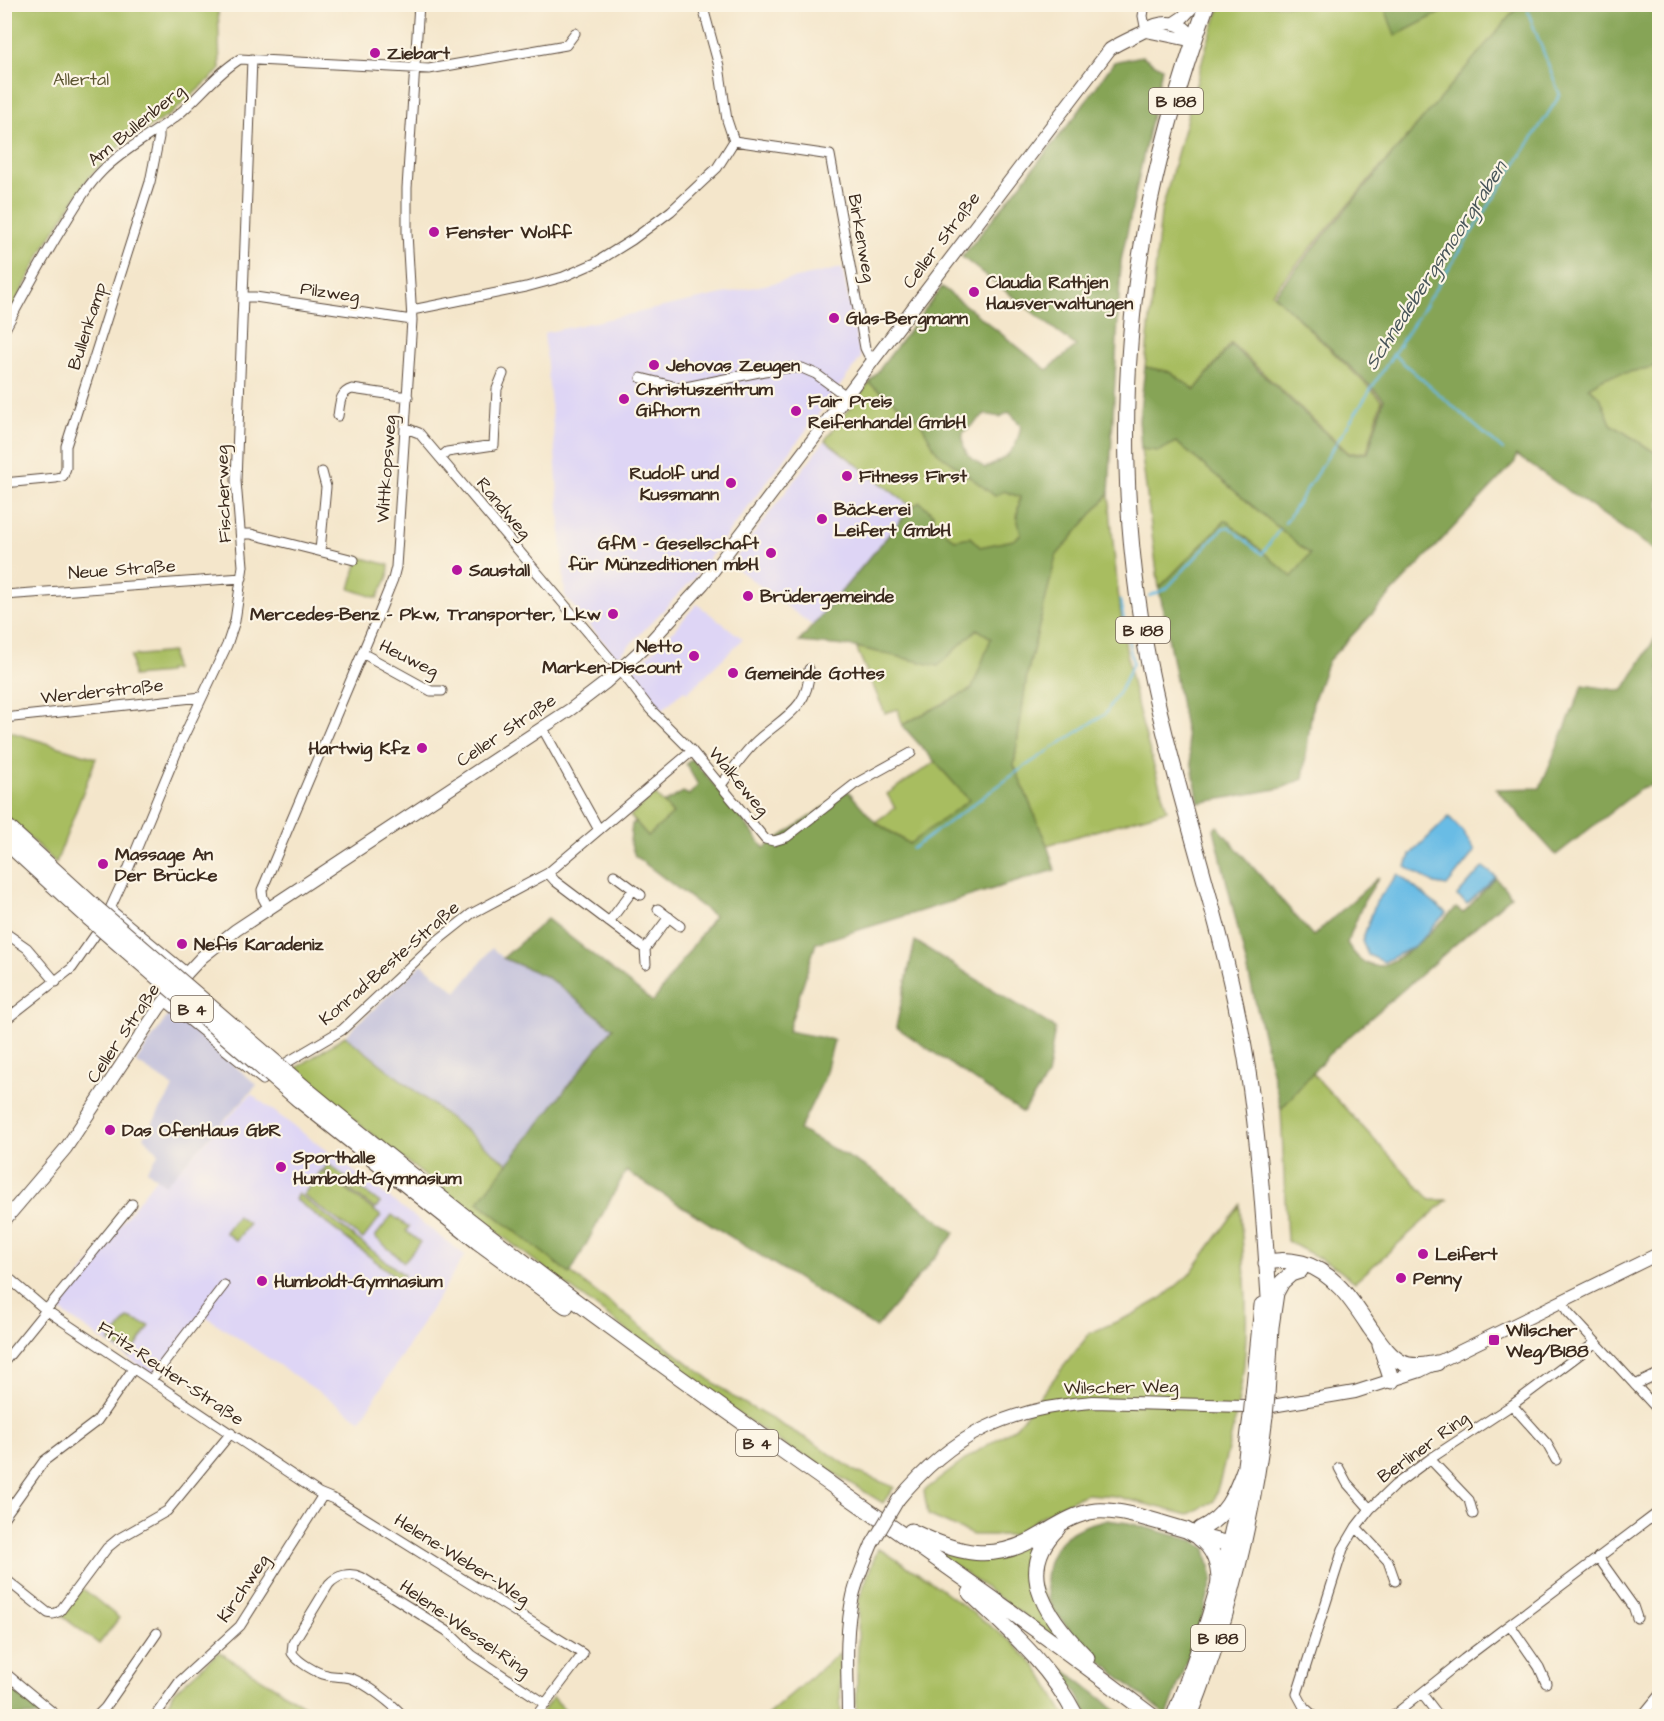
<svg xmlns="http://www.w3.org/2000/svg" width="1664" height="1721" viewBox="0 0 1664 1721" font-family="'Architects Daughter',sans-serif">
<rect width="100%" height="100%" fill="#fcf5e5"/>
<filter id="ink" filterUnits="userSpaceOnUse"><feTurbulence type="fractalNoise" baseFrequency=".0167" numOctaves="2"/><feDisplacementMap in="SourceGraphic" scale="12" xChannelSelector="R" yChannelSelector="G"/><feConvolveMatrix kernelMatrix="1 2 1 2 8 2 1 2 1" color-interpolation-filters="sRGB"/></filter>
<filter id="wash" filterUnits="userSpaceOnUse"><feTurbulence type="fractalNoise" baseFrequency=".008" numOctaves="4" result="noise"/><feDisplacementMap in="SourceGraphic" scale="24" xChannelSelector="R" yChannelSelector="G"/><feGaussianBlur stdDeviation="1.35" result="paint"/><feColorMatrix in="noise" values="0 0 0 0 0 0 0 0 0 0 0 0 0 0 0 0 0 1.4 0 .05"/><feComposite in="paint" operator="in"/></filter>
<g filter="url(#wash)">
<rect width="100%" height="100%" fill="#f4e6cb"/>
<path fill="#ded5f5" d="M842,268L861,358L694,578L617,658L565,596L554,437L544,333Z
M825,440L912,507L813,626L731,564Z
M697,604L743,639L687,693L684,690L662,710L630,673L672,632Z
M251,1094L465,1255L361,1420L205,1316L157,1378L56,1308L156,1178L165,1184Z"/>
<path fill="#c3c1db" d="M492,948L503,958L547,977L613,1028L508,1164L345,1036L422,964L457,992Z
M171,1011L257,1085L165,1185L147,1170L159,1153L144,1137L174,1087L136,1062Z"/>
<path fill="#a8bd61" stroke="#727440" stroke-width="1.5" d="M5,5H218L220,70L171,114L126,141L88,178L45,246L5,324Z
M1221,5H1384L1396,35L1455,5L1520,6L1272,293L1382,400L1367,452L1349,453L1231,343L1195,390L1170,372L1145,367L1161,213L1207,44Z
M1657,366L1659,367V455L1611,424L1600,397L1588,387L1606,377Z
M869,383L919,420L937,452L1004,491L1020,497L1017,517L1021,534L1014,540L980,547L970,537L955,540L937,526L933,514L920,502L912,507L825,440Z
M1176,442L1310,554L1293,578L1226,520L1159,588L1141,449L1159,451Z
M1109,494C1114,555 1119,616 1131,677C1140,722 1154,766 1167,810L1047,845L1014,765L1027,675L1056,556Z
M359,557L389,565L388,577L377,598L350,589Z
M977,628L992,638L972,689L902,725L898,709L885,713L856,647L938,666Z
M172,652L174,670H168V673L133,676L131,656Z
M4,730L96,758L56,863L5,815Z
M935,762L970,800L910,844L875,822L895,808L887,794Z
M655,794L673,814L648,836L630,816Z
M345,1036L508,1164L478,1202L733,1397L814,1443L857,1472L894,1487L883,1503L814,1461L792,1450L733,1410L487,1225L292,1071Z
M1312,1073L1431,1200H1447L1355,1282L1332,1265L1287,1241L1281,1109Z
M328,1164L380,1203L375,1209L323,1170Z
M321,1171L381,1216L363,1239L303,1195Z
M298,1194L404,1275L400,1280L295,1199Z
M1240,1205C1242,1248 1248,1291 1246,1334C1245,1387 1229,1450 1214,1501L1188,1515L1115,1496L1086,1494L1057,1507L1012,1535H973L928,1515L924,1491L970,1456L1016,1427L1090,1333L1132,1315L1162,1298L1189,1275Z
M392,1215L409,1227L406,1231L420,1242L404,1262L375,1237Z
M237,1216L249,1224L236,1241L225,1232Z
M128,1318L150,1326L130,1356L109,1342Z
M916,1538L958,1555L1041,1538L1033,1578L1082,1657Z
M878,1548L929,1580L1013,1643L1039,1670L1066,1716H856L859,1599Z
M82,1588L119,1618L99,1644L62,1616Z
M219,1652L321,1716H160L175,1691Z
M839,1653L841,1716H766Z
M553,1697L571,1716H539Z"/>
<path fill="#86a457" stroke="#60673a" stroke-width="1.5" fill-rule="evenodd" d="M1384,5V4L1455,5L1395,36Z
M1519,5H1659V367L1657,366L1606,377L1588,387L1600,397L1611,424L1659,455V553L1516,455L1515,462L1328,661L1313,702L1303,779L1282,788L1199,803L1159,588L1226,520L1292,577L1310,554L1176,442L1159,451L1141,449L1139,420L1145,367L1170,372L1195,390L1231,345L1348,454L1368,453L1384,399L1274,295Z
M1142,56L1162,68L1121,261L1109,494L1056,556L1027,675L1014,765L1047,845L1055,870L816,943L788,1031L834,1040L824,1079L799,1130L875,1172L955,1233L876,1328L626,1171L570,1274L478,1202L613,1028L547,977L503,958L547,919L653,1002L714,916L635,856L630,842L632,824L636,822L648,836L673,814L664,803L683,792L689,795L698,785L686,764L692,759L733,807L764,848L848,791L875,822L909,844L969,800L902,725L972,689L991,638L977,629L938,666L856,647L799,642L912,507L920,502L933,514L937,526L955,540L970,537L980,547L1014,540L1021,534L1017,517L1020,497L1004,491L995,496L937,452L919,420L869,383L942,287L1047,370L1076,346L962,257L1077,114L1114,62ZM1009,412L1021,425C1018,449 1006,460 985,468C970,458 961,452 963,433L985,414L1000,417Z
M1659,632V779L1650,786L1643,787L1556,855L1496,789L1540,788L1583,685L1623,691Z
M1217,826L1313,936L1379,877L1364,901L1347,943C1353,953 1363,966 1376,966C1399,966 1439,924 1456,908L1463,913L1496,878L1511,896L1328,1055L1281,1109L1214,829Z
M915,941L1055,1028L1047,1077L1023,1113L896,1027Z
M1106,1520L1129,1523L1195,1541L1206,1549L1213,1578L1202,1618L1167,1716C1131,1686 1070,1642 1050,1601C1043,1587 1046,1566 1053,1552C1064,1532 1084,1524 1106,1520Z
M1057,1664L1124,1716H1087L1077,1693Z
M4,1677L50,1716H5Z"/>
<path fill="#69bce5" stroke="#527382" stroke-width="1.5" d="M1449,817L1463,832L1475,851L1447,886L1435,884L1406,867L1410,855Z
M1483,867L1496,877L1467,904L1457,896Z
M1398,874L1446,913L1415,946L1384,962L1368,955L1362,941L1376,902Z"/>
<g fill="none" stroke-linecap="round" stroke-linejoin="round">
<path stroke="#69bce5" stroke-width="2" d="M1393,354L1503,450
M1285,523L1560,95L1528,12
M1149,596L1166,589L1223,528L1229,527L1262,554L1279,530
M912,849L1021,769L1105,714L1122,687L1133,663L1120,600"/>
</g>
</g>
<g filter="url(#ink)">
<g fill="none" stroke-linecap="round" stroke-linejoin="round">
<g stroke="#574638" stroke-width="11">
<path id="minor" d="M1145,4L1143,16L1146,31
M734,141L830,155L865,348L868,354L874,359
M243,297H255L412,320
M412,310L526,287L563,277L595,263L632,240L671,211L717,168L734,141L727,120L719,66L702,4
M4,331C24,294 43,258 65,223C76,205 87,186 102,171C125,148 154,134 179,114C200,96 217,73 240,59L429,69L566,45L575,33
M641,378L681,388L764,371L787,368H802L816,374L846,396
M338,416C340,404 339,393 352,389L408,397
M406,428L419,433L624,675L650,709L692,751L765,839L774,841L787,837L855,784L911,753
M440,458L447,452L494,445L497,389L503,374
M4,483L56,478L63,476L66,468V446L150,182L159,137V129
M241,534H251L354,560
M320,551L326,487L322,472
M4,595L242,578
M362,653L431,691H442
M4,718L202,697
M543,729L599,830
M721,785C733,770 745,750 760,738C785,716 810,707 809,669
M548,873L555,881L645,949
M614,875L641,895
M269,909L263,898L262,890L378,616L393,579L396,567L412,320L407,233V188L419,4
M658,909L680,926
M111,910L187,973
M609,922L633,890
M4,932L27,948L56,982
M646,964L645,949L669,917
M165,1001L263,1080L269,1073L342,1030L437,941L471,914L548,873L692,751
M4,1021L72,968L103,924L127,872L180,744L227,645L235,621L243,566L236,481L252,59
M4,1274L46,1310L319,1493L336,1500L583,1654L536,1716
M1562,1301L1567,1311L1660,1412
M4,1362L132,1204
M151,1380L224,1285
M1635,1385L1660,1373
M1512,1405L1547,1444L1556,1460
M1430,1459L1469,1500L1473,1514
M1339,1468L1347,1483L1370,1509
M4,1517L44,1461L97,1421L133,1369
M1356,1527L1388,1561L1395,1581
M1598,1557L1633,1606L1637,1618
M4,1578L48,1613L53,1614L60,1611L107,1548L118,1539L167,1511L231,1433
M1510,1625L1539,1667L1546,1683
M4,1672L57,1716
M1422,1694L1439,1716
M97,1716L105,1708L157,1633
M155,1716L180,1681L240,1626L323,1495
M403,1716C393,1704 366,1683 350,1678C343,1676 335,1677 327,1675C316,1673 298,1662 292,1653L293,1643L329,1584C337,1575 350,1572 361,1577L447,1631L472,1655L546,1704
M1314,1716L1304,1707L1297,1694L1343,1549L1356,1527L1370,1509L1395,1485L1430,1459L1512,1405L1595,1343
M1393,1716L1464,1659L1660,1511
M1642,1716L1660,1694"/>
</g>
<g stroke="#574638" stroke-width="14">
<path id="tertiary" d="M1174,23L1183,17L1195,4
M1146,31L1194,41
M4,1221L66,1148L159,1008L187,973L202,957L236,930L571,709L605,683L650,642L703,584L1110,49C1121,42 1131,38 1143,32C1148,30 1151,26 1155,25C1173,20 1187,25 1194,41
M1272,1406L1355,1392L1420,1371L1660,1253
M898,1500C952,1434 1008,1408 1093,1402L1244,1406
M848,1716C848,1677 844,1635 853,1596C857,1578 865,1561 872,1544"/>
</g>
<g stroke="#574638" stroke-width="17">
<path id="primary" d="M1207,4C1180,79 1158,155 1144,233C1118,380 1121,537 1153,683C1178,800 1219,913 1241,1031C1260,1129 1264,1227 1271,1327
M1266,1263C1278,1259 1290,1260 1302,1263C1334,1272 1353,1302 1370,1328C1379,1340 1388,1355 1401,1362C1412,1368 1425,1365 1437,1363
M1380,1345L1392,1381
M1267,1395L1271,1327L1276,1293L1282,1282L1291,1274L1300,1271
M1253,1396L1262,1305
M1174,1716C1205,1638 1230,1555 1244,1472C1247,1454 1248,1435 1251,1417
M1190,1716C1228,1620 1253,1519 1265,1416"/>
</g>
<g stroke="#574638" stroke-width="17">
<path id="trunk" d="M4,824L97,909
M4,840L89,918
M306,1089C408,1173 512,1255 619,1333C795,1463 978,1583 1152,1716
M298,1099L478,1242L566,1306
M1058,1528C1010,1574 1053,1623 1087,1658
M1200,1529C1226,1517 1235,1495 1244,1470
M911,1531C959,1554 993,1564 1041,1535C1058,1525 1076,1513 1096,1511C1123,1509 1160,1523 1186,1530L1197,1536L1229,1544
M1199,1538C1214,1549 1219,1564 1219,1582
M970,1593C1010,1631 1051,1667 1076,1716"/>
</g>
<use href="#minor" stroke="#fff" stroke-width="9"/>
<use href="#tertiary" stroke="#fff" stroke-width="12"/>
<use href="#primary" stroke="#fff" stroke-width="15"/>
<use href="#trunk" stroke="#fff" stroke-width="15"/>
<g stroke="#574638" stroke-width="14" stroke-linecap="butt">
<path id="tertiary-bridge" d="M872,1544L898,1500"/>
</g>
<g stroke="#574638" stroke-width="17" stroke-linecap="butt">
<path id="primary-bridge" d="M1265,1416L1267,1395
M1251,1417L1253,1396"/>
</g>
<g stroke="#574638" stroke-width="17" stroke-linecap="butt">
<path id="trunk-bridge" d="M97,909L306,1089
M89,918L298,1099"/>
</g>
<use href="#tertiary-bridge" stroke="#fff" stroke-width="12"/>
<use href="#primary-bridge" stroke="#fff" stroke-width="15"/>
<use href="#trunk-bridge" stroke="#fff" stroke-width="15"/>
</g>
</g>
<g fill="#b5179e" stroke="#fcf5e5" stroke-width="2">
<circle cx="375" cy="53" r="6"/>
<circle cx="434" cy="232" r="6"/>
<circle cx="974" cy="292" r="6"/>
<circle cx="834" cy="318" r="6"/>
<circle cx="654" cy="365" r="6"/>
<circle cx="624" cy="399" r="6"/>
<circle cx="796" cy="411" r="6"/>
<circle cx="847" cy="476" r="6"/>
<circle cx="731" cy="483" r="6"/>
<circle cx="822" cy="519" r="6"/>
<circle cx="771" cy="553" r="6"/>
<circle cx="457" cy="570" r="6"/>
<circle cx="748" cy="596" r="6"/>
<circle cx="613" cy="614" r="6"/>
<circle cx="694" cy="656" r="6"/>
<circle cx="733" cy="673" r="6"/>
<circle cx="422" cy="748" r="6"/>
<circle cx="103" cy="864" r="6"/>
<circle cx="182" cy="944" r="6"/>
<circle cx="110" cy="1130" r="6"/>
<circle cx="281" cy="1167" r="6"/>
<circle cx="1423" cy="1254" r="6"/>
<circle cx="1401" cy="1278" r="6"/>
<circle cx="262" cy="1281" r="6"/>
<rect x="1488" y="1334" width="12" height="12" rx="3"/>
</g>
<g text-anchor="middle" stroke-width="4.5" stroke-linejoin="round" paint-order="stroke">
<g fill="#fcf5e5" stroke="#75675a" stroke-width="1.5">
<rect x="1149" y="88" width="54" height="26" rx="4.5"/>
<rect x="1116" y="617" width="54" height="26" rx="4.5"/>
<rect x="171" y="996" width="42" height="26" rx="4.5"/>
<rect x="736" y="1430" width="42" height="26" rx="4.5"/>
<rect x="1191" y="1625" width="54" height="26" rx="4.5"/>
</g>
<g font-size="16" font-weight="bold" fill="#3b2a1e">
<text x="1176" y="107">B 188</text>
<text x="1143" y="636">B 188</text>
<text x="192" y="1015">B 4</text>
<text x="757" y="1449">B 4</text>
<text x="1218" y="1644">B 188</text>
</g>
<g font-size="18" font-weight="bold" fill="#3b2a1e" stroke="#fcf5e5" text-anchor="start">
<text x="387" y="59">Ziebart</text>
<text x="446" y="238">Fenster Wolff</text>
<text x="986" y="288">Claudia Rathjen<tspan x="986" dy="21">Hausverwaltungen</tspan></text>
<text x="846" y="324">Glas-Bergmann</text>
<text x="666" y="371">Jehovas Zeugen</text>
<text x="636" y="395">Christuszentrum<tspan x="636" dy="21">Gifhorn</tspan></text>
<text x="808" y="407">Fair Preis<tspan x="808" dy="21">Reifenhandel GmbH</tspan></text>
<text x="719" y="479" text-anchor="end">Rudolf und<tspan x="719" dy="21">Kussmann</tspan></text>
<text x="859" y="482">Fitness First</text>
<text x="834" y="515">Bäckerei<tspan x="834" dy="21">Leifert GmbH</tspan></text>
<text x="759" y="549" text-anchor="end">GfM - Gesellschaft<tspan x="759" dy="21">für Münzeditionen mbH</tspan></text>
<text x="469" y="576">Saustall</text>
<text x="760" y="602">Brüdergemeinde</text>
<text x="601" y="620" text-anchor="end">Mercedes-Benz - Pkw, Transporter, Lkw</text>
<text x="682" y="652" text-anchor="end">Netto<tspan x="682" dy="21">Marken-Discount</tspan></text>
<text x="745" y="679">Gemeinde Gottes</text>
<text x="410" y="754" text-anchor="end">Hartwig Kfz</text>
<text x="115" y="860">Massage An<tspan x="115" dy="21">Der Brücke</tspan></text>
<text x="194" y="950">Nefis Karadeniz</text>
<text x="122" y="1136">Das OfenHaus GbR</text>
<text x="293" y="1163">Sporthalle<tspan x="293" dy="21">Humboldt-Gymnasium</tspan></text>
<text x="1435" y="1260">Leifert</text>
<text x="1413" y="1284">Penny</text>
<text x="274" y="1287">Humboldt-Gymnasium</text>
<text x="1506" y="1336">Wilscher<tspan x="1506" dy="21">Weg/B188</tspan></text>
</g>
<g font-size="18" fill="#5c5632" stroke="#fcf5e5">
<text x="81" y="85">Allertal</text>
</g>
<g font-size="18" fill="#3b2a1e" stroke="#fcf5e5">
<text transform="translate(136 125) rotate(-39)" y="6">Am Bullenberg</text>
<text transform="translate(862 238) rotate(80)" y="6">Birkenweg</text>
<text transform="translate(941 240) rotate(-53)" y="6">Celler Straße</text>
<text transform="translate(330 292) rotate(8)" y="6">Pilzweg</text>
<text transform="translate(87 326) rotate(-72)" y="6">Bullenkamp</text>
<text transform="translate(386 469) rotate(-86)" y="6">Wittkopsweg</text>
<text transform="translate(223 494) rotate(-92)" y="6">Fischerweg</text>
<text transform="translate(504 508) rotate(50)" y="6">Randweg</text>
<text transform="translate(122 569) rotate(-4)" y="6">Neue Straße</text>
<text transform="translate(409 658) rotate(26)" y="6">Heuweg</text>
<text transform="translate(102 691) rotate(-6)" y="6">Werderstraße</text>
<text transform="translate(506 730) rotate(-34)" y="6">Celler Straße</text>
<text transform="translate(739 781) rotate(50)" y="6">Walkeweg</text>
<text transform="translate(389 963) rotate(-41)" y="6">Konrad-Beste-Straße</text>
<text transform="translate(123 1033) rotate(-56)" y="6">Celler Straße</text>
<text transform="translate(171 1373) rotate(34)" y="6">Fritz-Reuter-Straße</text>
<text transform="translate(1121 1387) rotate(-1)" y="6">Wilscher Weg</text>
<text transform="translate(1423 1447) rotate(-36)" y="6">Berliner Ring</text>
<text transform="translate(462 1559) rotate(32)" y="6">Helene-Weber-Weg</text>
<text transform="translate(243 1588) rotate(-56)" y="6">Kirchweg</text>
<text transform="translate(465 1628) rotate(35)" y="6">Helene-Wessel-Ring</text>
</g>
<g font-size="20" font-style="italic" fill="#49565a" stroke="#fcf5e5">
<text transform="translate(1435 265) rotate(-57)" y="7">Schnedebergsmoorgraben</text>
</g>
</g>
<rect width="1664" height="1721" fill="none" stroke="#fcf5e5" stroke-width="24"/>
</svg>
